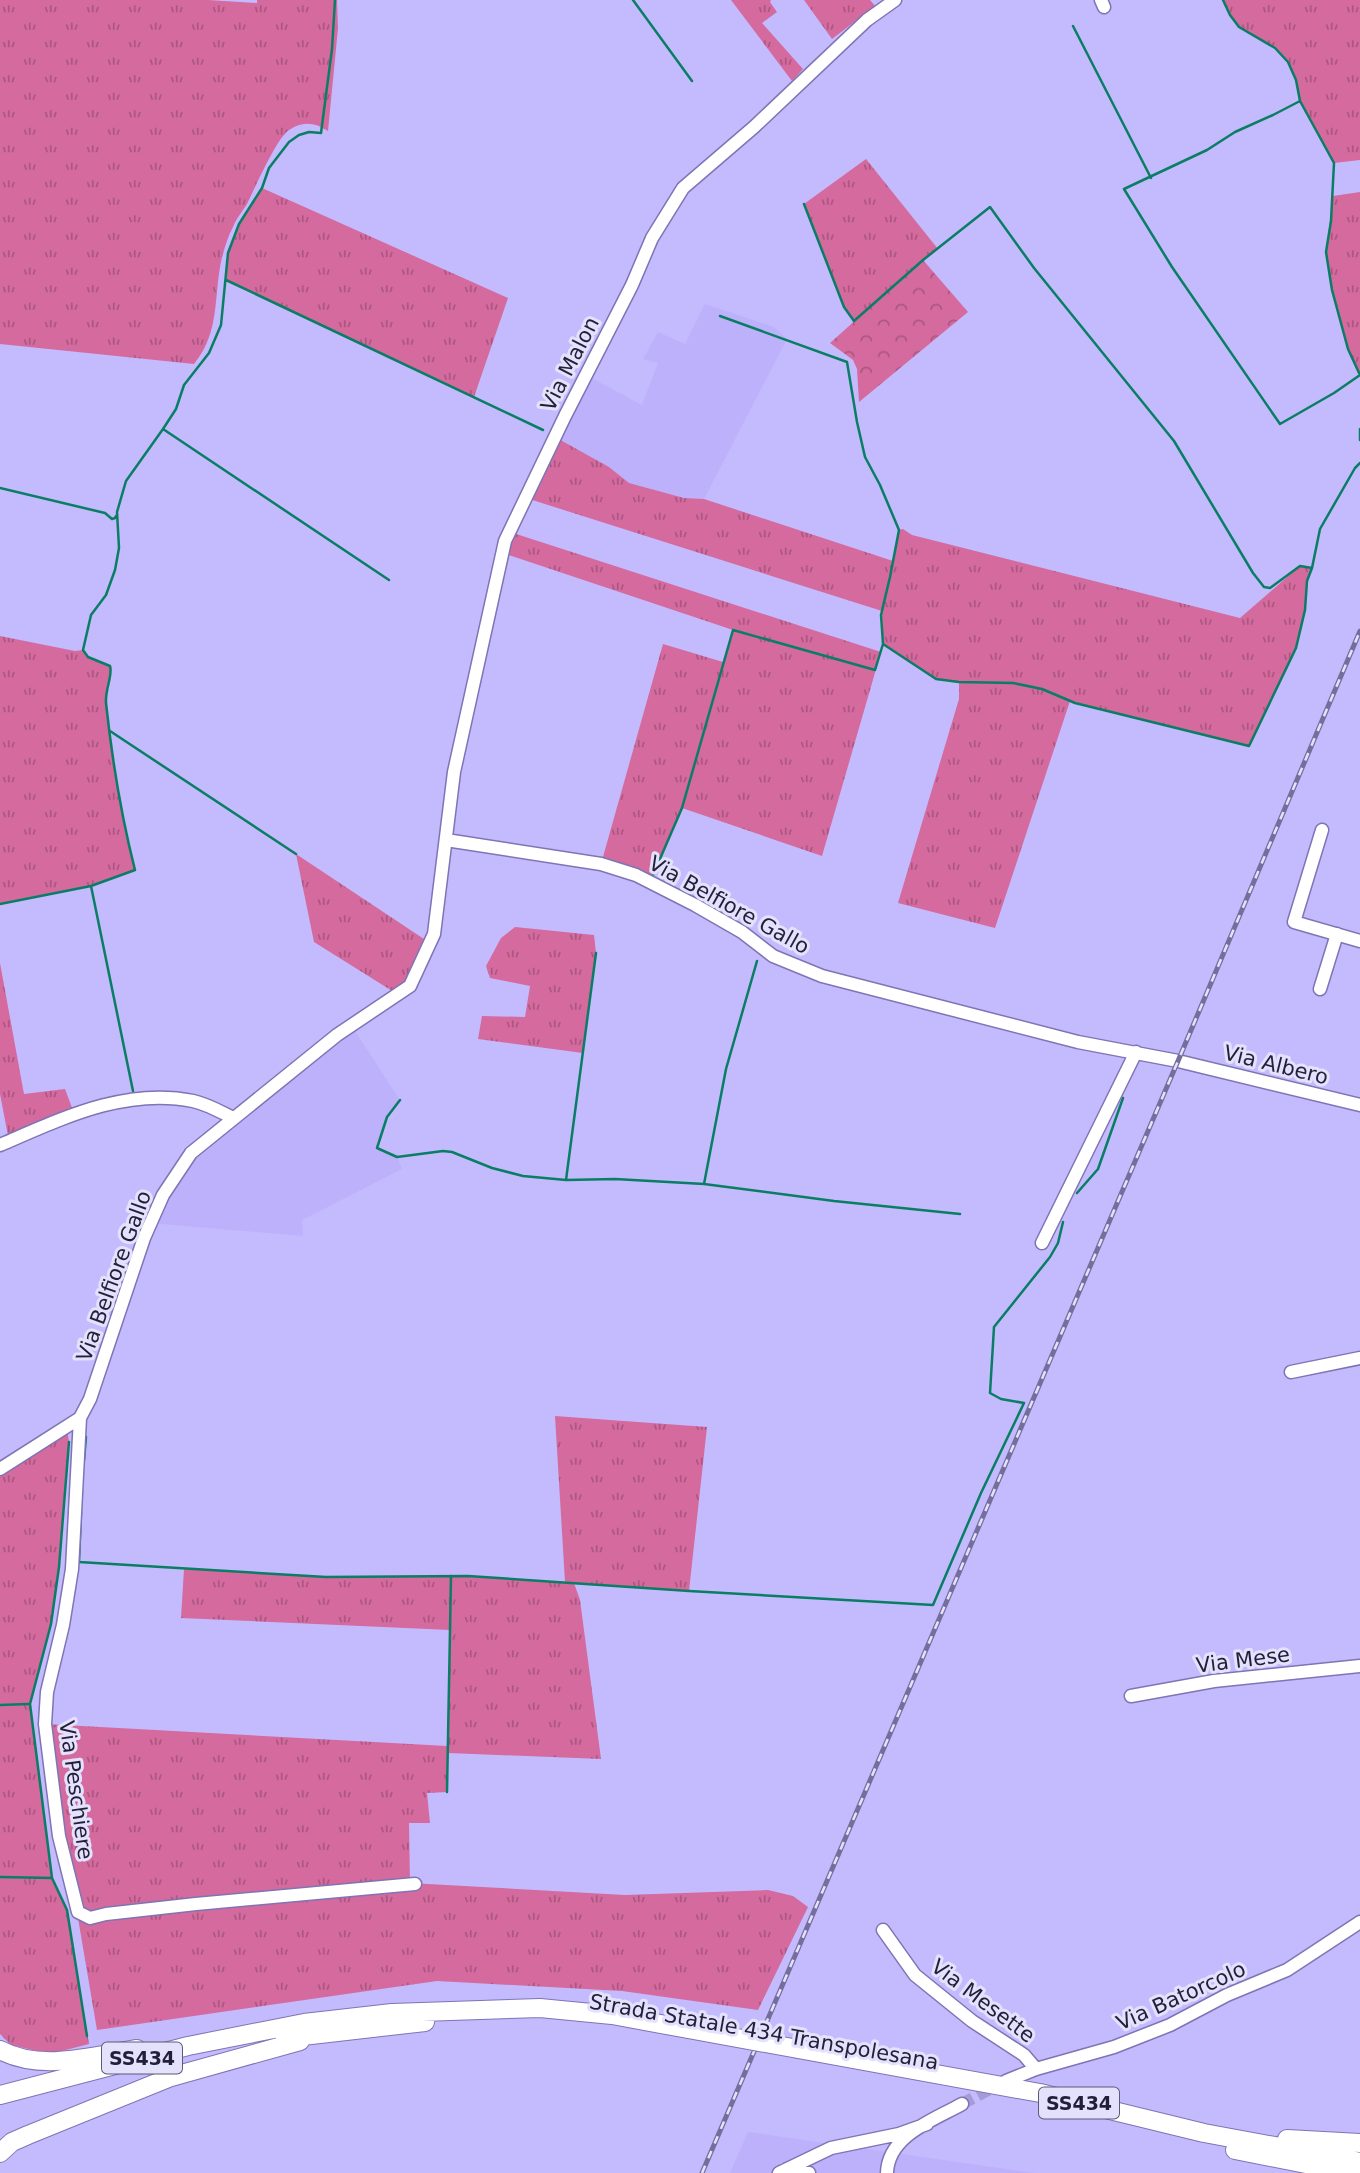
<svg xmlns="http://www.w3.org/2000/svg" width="1360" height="2173" viewBox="0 0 1360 2173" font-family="'DejaVu Sans',sans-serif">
<defs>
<pattern id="grass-tufts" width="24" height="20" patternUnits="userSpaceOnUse" patternTransform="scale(1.75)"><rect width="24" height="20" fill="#d46a9e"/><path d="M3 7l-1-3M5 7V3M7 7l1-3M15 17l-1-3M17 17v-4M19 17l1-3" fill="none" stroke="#ac5782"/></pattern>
<pattern id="park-crowns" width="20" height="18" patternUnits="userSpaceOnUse" patternTransform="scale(1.75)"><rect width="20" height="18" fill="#d46a9e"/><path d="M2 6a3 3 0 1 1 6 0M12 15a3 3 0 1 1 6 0" fill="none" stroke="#ac5782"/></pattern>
</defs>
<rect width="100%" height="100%" fill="#c4bafe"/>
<path fill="#bdb1fc" d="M705,304L774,327L787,339L704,499L684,498L629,483L609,467L555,437L586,375L642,405L658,363L643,359L658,332L685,344Z
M351,1025L400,1100L387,1117L377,1147L397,1157L402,1169L302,1220L303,1236L151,1223L191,1153Z
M748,2132L1034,2173H730Z"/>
<path fill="url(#grass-tufts)" d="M0,0H208L257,3V0H337L338,28L328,131C315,122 302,121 289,130C276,139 255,188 247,204C242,212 236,219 233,227C228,236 225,247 222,257C213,296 221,331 194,364L0,344Z
M731,0H771L770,2L777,12L762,23L803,69L792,81Z
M804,0H870L875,6L832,39Z
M1223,0H1360V160L1334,163L1300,101L1296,80L1288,62L1275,48L1239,27L1230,15Z
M866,159L938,249L923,260L854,321L844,307L804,204Z
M262,188L508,298L474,397L225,280L228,253L239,224Z
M1360,192V375L1348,349L1332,290L1326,252L1333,196Z
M555,437L609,467L629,483L684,498L704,499L893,561L899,530L903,529L912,535L1240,618L1300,566L1312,568L1307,581L1305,610L1296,648L1249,746L1070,701L995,928L898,903L959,699V683L936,679L883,644L882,611L526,498Z
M510,532L881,652L822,856L682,808L651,882L601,864L663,644L723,662L733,630L503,553Z
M0,636L75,651L83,650L88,657L110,666C113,675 105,689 106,703C112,759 121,815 135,870L91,886L0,904Z
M296,854L430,943L410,986L397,994L314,942Z
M515,927L594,935L596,953L583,1053L478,1039L482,1016L525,1017L530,986L490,978L486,966L501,938Z
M0,963L24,1094L65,1089L74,1113L9,1141L0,1094Z
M555,1416L707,1427L689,1591L574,1583L580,1600L601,1759L448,1753L447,1792L427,1793L430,1823H409L410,1883L625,1895L768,1890L793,1896L808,1907L758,2010L622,1991L437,1981L97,2030L45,1724L447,1746L450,1630L181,1618L184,1569L326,1577L451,1576L565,1582Z
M67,1428L69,1442L59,1567L51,1624L30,1704L52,1878L67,1910L89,2044L50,2054L11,2045L0,2034V1469Z"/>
<path fill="url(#park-crowns)" d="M923,260L968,312L859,402L857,369L853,360L830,343Z"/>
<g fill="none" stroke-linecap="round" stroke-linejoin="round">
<path stroke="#0a7e64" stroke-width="2.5" d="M633,0L692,81
M1223,0L1230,15L1239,27L1275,48L1288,62L1296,80L1300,101L1334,163L1331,221L1326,252L1332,290L1348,349L1360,375
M1073,26L1151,178
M1300,101L1273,115L1235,132L1207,150L1124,189L1172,267L1280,424L1334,393L1360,375
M804,204L844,307L854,321L923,260L990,207L1034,268L1174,441L1253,573L1264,587L1270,588L1300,566L1312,568L1320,529L1355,468L1360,463
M226,280L543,430
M720,316L847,362L857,422L865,457L880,485L899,530L890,577L881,615L883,644L936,679L959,682L1013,683L1042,689L1075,703L1249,746L1296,648L1305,610L1307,581L1312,568
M163,429L389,580
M1360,429V440
M0,488L105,513L112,519L115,518L116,516
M110,731L296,854
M653,875L682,808L733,630L875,670L883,644
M91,886L133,1091
M0,904L91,886L135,870C121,815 112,759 106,703C105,689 113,675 110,666L88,657L83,650L91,615L106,595L115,570L119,548L117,512L126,481L163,429L176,409L184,385L209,353L221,325L228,253L239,224L262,188L269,168L289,142L299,135L309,132L321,133L332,49L335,0
M400,1100L387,1117L377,1148L397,1157L443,1151L452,1152L492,1168L523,1176L566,1180L615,1179L704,1184L834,1201L960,1214
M566,1180L596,953
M704,1184L726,1069L757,961
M1077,1193L1098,1169L1123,1098
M69,1442L59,1567L51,1624L30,1704L52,1878L67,1910L87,2036
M84,1460L86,1437
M81,1512L79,1562L326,1577L468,1576L689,1591L933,1605L981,1493L1024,1403L1001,1399L990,1393L994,1327L1050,1257L1058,1243L1063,1222
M0,1705L28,1704
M447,1792L451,1576
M0,1877L52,1878"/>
<path stroke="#a49bd7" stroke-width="12" stroke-dasharray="12 6" stroke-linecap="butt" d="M962,2104L999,2084"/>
<g stroke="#7f74b4" stroke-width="15">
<path id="minor" d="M1101,0L1104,7
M1322,830L1294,922L1360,941
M446,840L601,864L636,875L695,905L742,932L773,956L822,976L1078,1042L1178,1061L1360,1105
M1320,989L1337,934
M0,1145C61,1119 125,1087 193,1101C207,1104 221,1112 233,1118
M1042,1243L1136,1052
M1291,1372L1360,1358
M80,1418L72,1569L63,1625L47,1692L45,1724L59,1836L78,1912L90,1918L106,1914L196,1904L415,1884
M0,1469L80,1418L90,1399L144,1238L163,1195L191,1153L337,1035L410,986L434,934L454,772L505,541L565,416L632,285L652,238L683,188L754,127L867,20L895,0
M1131,1696L1214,1681L1360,1666
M883,1930L915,1975L972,2021L1024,2055L1036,2069
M1006,2081L1036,2069L1114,2047L1170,2025L1227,1995L1287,1970L1360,1922
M787,2169L809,2173
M779,2173L831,2148L899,2134L927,2124
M887,2173C888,2135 934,2120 962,2104"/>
</g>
<g stroke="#7f74b4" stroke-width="20">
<path id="highway" d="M285,2038L425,2022
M798,2049L1040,2093L1204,2133L1360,2162
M0,2050C41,2072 93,2056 137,2049
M0,2095L188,2046L304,2023L392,2013L540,2008L612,2015L688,2029
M1287,2139L1360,2143
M1235,2150L1352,2173
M0,2153L12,2142L28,2135L171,2077L300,2041"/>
</g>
<use href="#minor" stroke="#fff" stroke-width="12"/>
<use href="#highway" stroke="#fff" stroke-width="18"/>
<g stroke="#756e9d" stroke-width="5">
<path id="rail" d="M702,2173L1178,1061L1360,631"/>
</g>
<use href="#rail" stroke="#e4e1fd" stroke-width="2.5" stroke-dasharray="8" stroke-linecap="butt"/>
<g stroke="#7f74b4" stroke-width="20" stroke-linecap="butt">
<path id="highway-bridge" d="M688,2029L798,2049"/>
</g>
<use href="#highway-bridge" stroke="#fff" stroke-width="18"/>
</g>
<g text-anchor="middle" stroke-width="6" stroke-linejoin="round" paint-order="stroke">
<g fill="#e4e1fd" stroke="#5e5974" stroke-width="2">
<rect x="102" y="2042.5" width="80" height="31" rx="5"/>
<rect x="1039" y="2087.5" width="80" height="31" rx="5"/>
</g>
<g font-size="19" font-weight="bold" fill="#241f39">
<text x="142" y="2065">SS434</text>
<text x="1079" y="2110">SS434</text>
</g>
<g font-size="21" fill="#241f39" stroke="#e4e1fd">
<text transform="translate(570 364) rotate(-63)" y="7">Via Malon</text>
<text transform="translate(729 905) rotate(29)" y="7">Via Belfiore Gallo</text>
<text transform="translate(1276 1065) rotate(14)" y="7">Via Albero</text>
<text transform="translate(114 1276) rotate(-70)" y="7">Via Belfiore Gallo</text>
<text transform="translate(1243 1660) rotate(-7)" y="7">Via Mese</text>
<text transform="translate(76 1790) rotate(82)" y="7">Via Peschiere</text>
<text transform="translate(1181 1996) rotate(-24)" y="7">Via Batorcolo</text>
<text transform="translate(983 2001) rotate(37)" y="7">Via Mesette</text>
<text transform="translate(764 2032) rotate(10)" y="7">Strada Statale 434 Transpolesana</text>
</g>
</g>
</svg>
